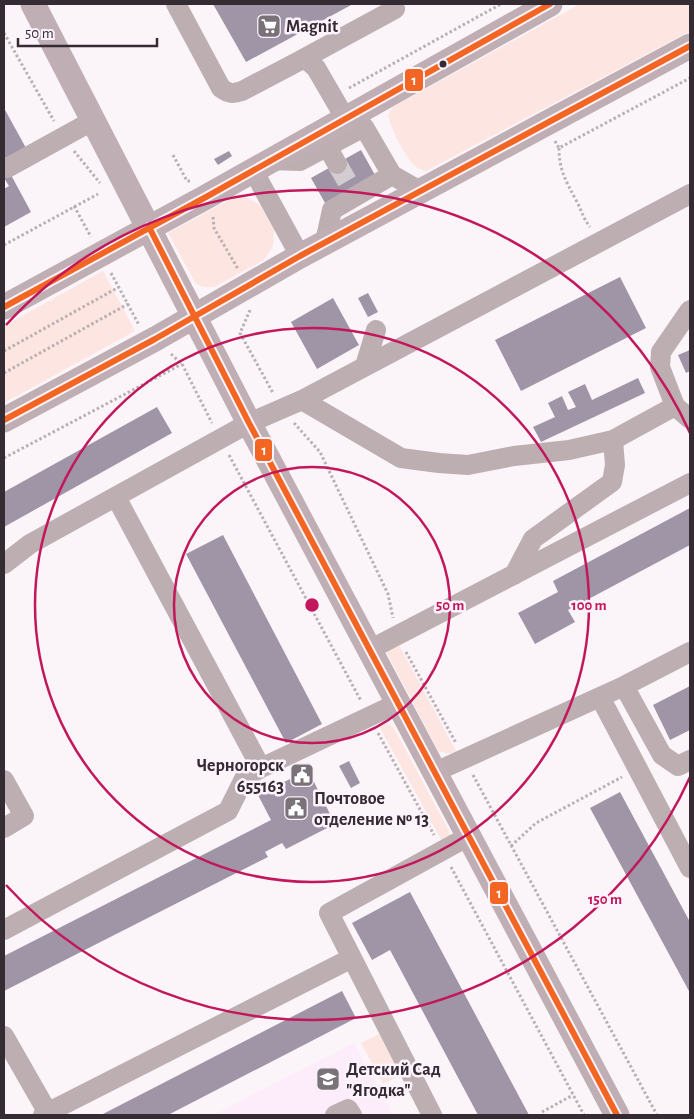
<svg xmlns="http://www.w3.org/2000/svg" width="694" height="1119" viewBox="0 0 694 1119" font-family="'Alegreya Sans',sans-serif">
<rect width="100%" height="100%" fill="#fbf5fa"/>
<path fill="#fdecf9" d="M354,1043L393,1115H213Z"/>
<path fill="#fde5e1" d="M580,4H690V31L426,171C422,170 418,168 415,166C404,155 391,129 388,115L393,107Z
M240,194L260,205L274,229L273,246L264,260L214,287H204L196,284L168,233Z
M103,271L135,331L4,403V326Z
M399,645L456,751C451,755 444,753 438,751L386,651Z
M384,724L391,725L395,730L449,831L450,836L443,843L379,726Z
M379,1034L401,1075L383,1084L361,1043Z"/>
<path fill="#9f95a7" d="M213,4H353L246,62Z
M4,108L26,148L4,160Z
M361,150L375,175L325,203L311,178Z
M229,151L232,156L218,165L214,159Z
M4,162L31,212L4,227V189L9,186L4,178Z
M620,277L646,328L521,391L495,340Z
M368,293L378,312L368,317L358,298Z
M333,298L359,345L317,369L291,322Z
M690,350V371L686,373L678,355Z
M638,378L645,393L541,442L533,427L555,417L548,403L562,396L568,410L576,407L568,392L585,384L592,400Z
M157,407L172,433L4,527V492Z
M690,508V545L568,610L575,622L535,644L518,613L558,592L553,581Z
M223,535L322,724L286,743L186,554Z
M690,686V730L670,740L653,705Z
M349,761L360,783L351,788L339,766Z
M308,770L335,824L286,849L282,843L265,852L268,857L4,991V956L271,820L258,795Z
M620,792L690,922V993L590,808Z
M410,892L529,1115H478L390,950L372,960L352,923Z
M342,991L356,1018L168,1115H101Z"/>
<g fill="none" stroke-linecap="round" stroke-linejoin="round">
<path stroke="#d3cdd2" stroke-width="20" stroke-dasharray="20 10" stroke-linecap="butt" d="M337,164L351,188"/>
<path stroke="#bab0b3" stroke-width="3" stroke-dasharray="2.5 2.5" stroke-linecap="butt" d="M4,33L54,121
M349,88L501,4
M555,141L559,148L690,78
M559,148C559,170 566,181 576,200C581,209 583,218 590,227
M74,151L100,183
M173,155L187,181H190
M74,206L91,237
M213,217L214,228L238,269
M4,245L98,194
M111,273L139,325
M250,310L240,333L273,393
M4,351L119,287
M171,354L182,364L212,423
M4,373L128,304
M294,423L320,452L388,594L393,618
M229,455L361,701
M4,458L182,364
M406,652L456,743
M378,733L434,835
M473,775L657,1115
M511,846L536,823L622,777
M451,867L584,1115
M542,1112L573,1095"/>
<path stroke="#bdaeb2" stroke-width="20" d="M176,4L221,88C229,94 233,94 242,91L301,60H307L316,68L345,118L364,127L392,175L420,191
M301,60L395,9
M327,146L337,164
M270,160L300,161L364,127
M7,168L94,120
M253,170L300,256
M325,242L332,210L392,175
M690,310L661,352L660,367L675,406L690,419
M365,366L376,330
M302,400L401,458L439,463L468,465L514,456L569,450L613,440L675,406
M116,497L261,768
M4,564L30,544L249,423L302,400L690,194
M514,575L533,539L612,482L615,465L613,440
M369,650L690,483
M624,686L662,755L678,766L690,760
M600,697L690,868
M435,772L624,686L690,652
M4,780L24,816L4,828
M4,930L228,811L245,777L261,768L398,703
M4,1036L48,1113
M43,1115L352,958
M335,1115L348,1109L352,1115
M432,1115L329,913L469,836"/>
<path stroke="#bfafb4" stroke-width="25" d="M33,4L249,423L617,1115
M4,307L206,197L550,4
M4,420L155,339L300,256L690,46"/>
<g stroke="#fdf3fc" stroke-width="10">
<path id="bus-1" d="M149,227L249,423L617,1115
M4,307L206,197L550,4
M4,420L155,339L300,256L690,46"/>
</g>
<use href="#bus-1" stroke="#f26522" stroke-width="6"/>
</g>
<g fill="none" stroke="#c2185b" stroke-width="2.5">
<circle cx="312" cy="605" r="138"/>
<circle cx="312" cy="605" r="277"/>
<path d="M690 777A415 415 0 0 1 6 885M6 325A415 415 0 0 1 690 433"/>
</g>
<defs>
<g id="supermarket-square" transform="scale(1.25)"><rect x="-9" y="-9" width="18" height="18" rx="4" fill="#7a7279" stroke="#fdf3fc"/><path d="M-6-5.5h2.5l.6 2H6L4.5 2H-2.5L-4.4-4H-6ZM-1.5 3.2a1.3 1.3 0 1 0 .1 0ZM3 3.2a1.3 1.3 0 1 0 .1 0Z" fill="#fff"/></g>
<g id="civic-square" transform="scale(1.25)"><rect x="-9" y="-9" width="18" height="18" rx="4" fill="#7a7279" stroke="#fdf3fc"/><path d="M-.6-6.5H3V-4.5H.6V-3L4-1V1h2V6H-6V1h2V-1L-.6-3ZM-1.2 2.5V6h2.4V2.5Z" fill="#fff"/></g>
<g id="school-square" transform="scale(1.25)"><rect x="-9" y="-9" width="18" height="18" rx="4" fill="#7a7279" stroke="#fdf3fc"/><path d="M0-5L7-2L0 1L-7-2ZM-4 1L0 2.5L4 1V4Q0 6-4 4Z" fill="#fff"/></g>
</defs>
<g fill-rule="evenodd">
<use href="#supermarket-square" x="269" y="26"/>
<use href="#civic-square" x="302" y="775"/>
<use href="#civic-square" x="296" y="808"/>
<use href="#school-square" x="328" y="1079"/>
</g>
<circle fill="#342b33" stroke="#fdf3fc" stroke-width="2" cx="443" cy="64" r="4.5"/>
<g text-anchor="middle" stroke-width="5" stroke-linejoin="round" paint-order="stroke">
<g font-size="18" font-weight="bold" fill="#342b33" stroke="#fdf3fc" text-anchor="start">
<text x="286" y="32">Magnit</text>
<text x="284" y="771" text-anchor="end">Черногорск<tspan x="284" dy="21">655163</tspan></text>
<text x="314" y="804">Почтовое<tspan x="314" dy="21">отделение № 13</tspan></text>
<text x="346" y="1075">Детский Сад<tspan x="346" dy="21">"Ягодка"</tspan></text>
</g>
</g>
<circle cx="312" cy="605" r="8" fill="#c2185b" stroke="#fdf3fc" stroke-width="2.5"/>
<g font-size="15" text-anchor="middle" font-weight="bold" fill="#c2185b" stroke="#fdf3fc" stroke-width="5" stroke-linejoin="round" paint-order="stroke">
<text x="450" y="610">50 m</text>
<text x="589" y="610">100 m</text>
<text x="605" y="904">150 m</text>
</g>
<g stroke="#fdf3fc" stroke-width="2">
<rect x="404" y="68" width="20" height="24" rx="5" fill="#f26522"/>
<rect x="254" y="438" width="19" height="24" rx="5" fill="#f26522"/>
<rect x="489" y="881" width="20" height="24" rx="5" fill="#f26522"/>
</g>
<g font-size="14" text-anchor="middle" font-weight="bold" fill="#fff">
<text x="414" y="85">1</text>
<text x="264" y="455">1</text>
<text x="499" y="898">1</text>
</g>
<rect width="694" height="1119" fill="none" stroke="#342b33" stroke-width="10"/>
<path d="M18 38v8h139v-8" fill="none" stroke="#342b33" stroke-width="2.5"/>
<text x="25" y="38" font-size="15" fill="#342b33" stroke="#fdf3fc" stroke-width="4" paint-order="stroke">50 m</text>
</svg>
